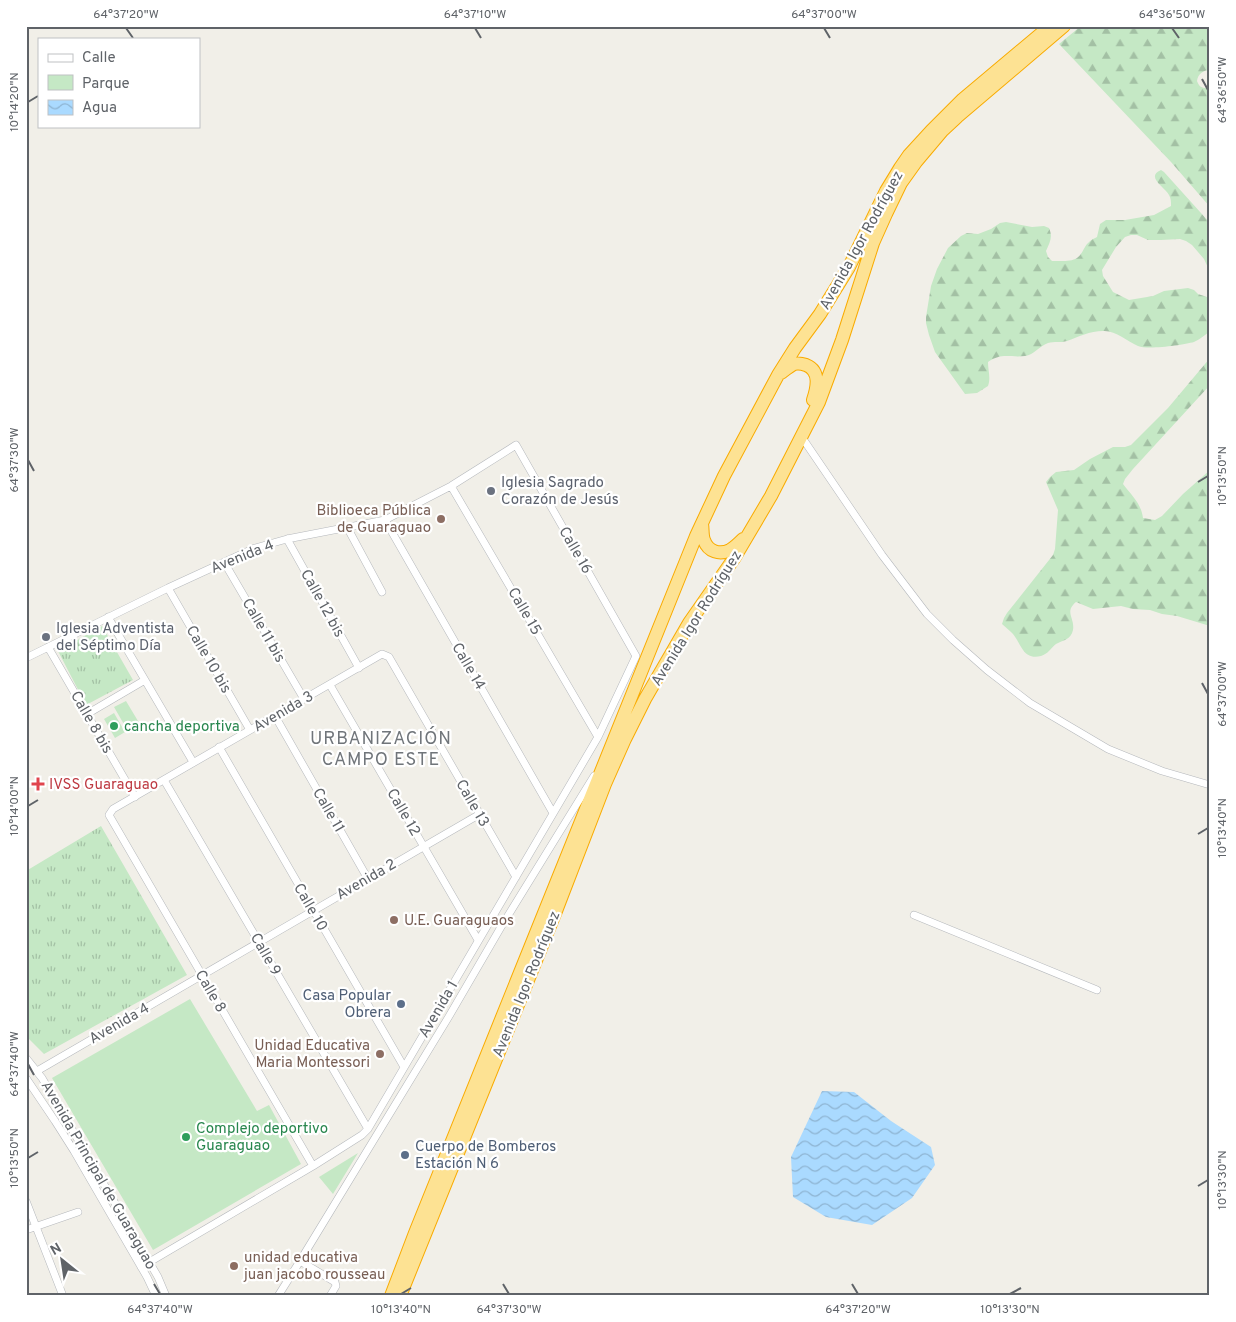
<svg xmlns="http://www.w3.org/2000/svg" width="1236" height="1322" viewBox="0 0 1236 1322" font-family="Overpass,sans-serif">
<defs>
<pattern id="grass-tufts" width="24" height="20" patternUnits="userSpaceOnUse" patternTransform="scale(1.25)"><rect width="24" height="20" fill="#c5e8c5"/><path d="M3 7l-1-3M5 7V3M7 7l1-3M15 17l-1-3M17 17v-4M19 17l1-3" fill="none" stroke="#a3c0a4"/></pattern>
<pattern id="forest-firs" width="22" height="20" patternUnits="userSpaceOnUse" patternTransform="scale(1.25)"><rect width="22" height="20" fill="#c5e8c5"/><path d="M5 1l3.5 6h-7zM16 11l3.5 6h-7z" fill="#a3c0a4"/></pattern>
<pattern id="water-waves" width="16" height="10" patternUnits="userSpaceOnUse" patternTransform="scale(1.25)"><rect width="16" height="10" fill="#aadaff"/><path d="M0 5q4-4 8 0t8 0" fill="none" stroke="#8eb4d2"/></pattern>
</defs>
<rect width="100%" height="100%" fill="#f1efe8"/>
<path fill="url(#grass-tufts)" d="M102,626L133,680L86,705L58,651Z
M101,826L187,975L44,1054L26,1036V871Z"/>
<path fill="url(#forest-firs)" d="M1081,26H1210V70C1203,70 1198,74 1197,81C1199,86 1201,88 1206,88L1210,84V207L1171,162L1059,44Z
M1161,170L1164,172L1210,223V272L1204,259L1192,245L1186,241L1180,239L1161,240H1148L1137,235H1131L1125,237L1116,247L1102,270L1103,276L1113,292L1129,300L1153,296L1164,291L1188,288L1194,290L1198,294L1210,298V331C1205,335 1199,340 1194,342C1183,345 1148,350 1138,346C1127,341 1115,330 1103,331C1090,331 1078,337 1067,341C1061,343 1054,341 1048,343C1039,346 1034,355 1025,356C1010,358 1002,352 988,362C988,371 991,378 988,386L977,393L965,394L935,352L929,335L926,323V317L931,286L937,269L948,248L961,236L967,233L978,234L991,229L1000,223L1006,222L1032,227L1044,226L1049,228C1053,237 1050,242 1046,251L1048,257L1052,261C1060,261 1071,262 1077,258C1086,251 1082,244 1097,237L1100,224L1106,220H1125L1154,215L1171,206C1171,202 1171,198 1169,195C1165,187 1145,177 1161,170Z
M1210,358V385L1133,469L1125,479L1123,484C1132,496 1141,503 1143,518L1155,520L1162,516L1183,494L1210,470V626L1177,616L1162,614L1150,610L1133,609L1121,606L1093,609L1076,602C1064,612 1075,618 1073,630C1071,640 1063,640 1056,644C1051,648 1048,654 1041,656C1022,661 1021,641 1011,632C1008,629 1005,627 1002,624L1004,618L1007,613L1053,555L1055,549L1058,510L1046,482L1050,477L1056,472L1074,470L1090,459L1113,447H1125L1131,445L1168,408Z"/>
<path fill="#c5e8c5" d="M126,701L141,726L129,733L114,707Z
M114,713L125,732L115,738L104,719Z
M190,999L257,1111L269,1105L301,1164L153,1250L52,1078Z
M358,1153L333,1194L319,1177Z"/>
<path fill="url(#water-waves)" d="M822,1091L854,1092L891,1121L931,1147L935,1165L912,1198L872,1225L826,1217L793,1197L791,1157Z"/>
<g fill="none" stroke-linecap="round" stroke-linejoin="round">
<g stroke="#b5b8bc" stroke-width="8">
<path id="street" d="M801,436L882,555L927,614L953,640L987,670L1030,703L1108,749L1162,771L1210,785
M451,486L598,737
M385,520L553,813
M347,527L382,592
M287,539L359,668
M224,562L304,699
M168,588L250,730
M108,617L193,762
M48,647L135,797
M26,658L168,588L255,548L287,539L385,520L451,486L516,445L636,656L598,737L368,1129L362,1135L313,1166L141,1267
M330,685L478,940
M87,714L145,680
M275,716L368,879
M219,747L404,1067
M164,780L368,1129
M914,915L1097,990
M26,1058L42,1078L158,1277L166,1296
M37,1071L480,814
M26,1078L55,1121L74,1151L147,1277L156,1296
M313,1166L109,815L113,809L382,654L389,657L516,877
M26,1201L63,1296
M26,1230L78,1212
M300,1261L335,1282L336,1286L330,1296
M278,1296L300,1261L448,1018L501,927L594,776"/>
</g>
<g stroke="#f9ab00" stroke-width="14">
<path id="highway" d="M781,373C785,370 790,366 794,364C798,363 803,364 806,365C821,371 817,388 813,400
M702,524C703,529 702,535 704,540C708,552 720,555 730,550C735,547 739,543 743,539
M391,1296L415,1233L696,536L724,476L778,375L795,348L820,314L849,267L886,191L900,168L909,155L931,131L963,99L1050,26
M400,1296L556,911L605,784L625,739L645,699L689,623L735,557L771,496L819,402L842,340L873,243L886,214L901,183L916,162L943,130L957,117L1064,26"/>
</g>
<use href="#street" stroke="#fff" stroke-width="7"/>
<use href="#highway" stroke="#fde293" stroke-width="12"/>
</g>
<path fill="none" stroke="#5f6368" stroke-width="2" d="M126,28L133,38M475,28L481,38M824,28L830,38M1172,28L1179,38M1202,79L1208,90M28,102L38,96M28,460L34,471M1198,482L1208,476M1202,683L1208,694M28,806L38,800M1198,834L1208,828M28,1064L34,1075M28,1158L38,1152M1198,1186L1208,1180M154,1284L160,1294M503,1284L509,1294M852,1284L858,1294M401,1294L411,1288M1010,1294L1021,1288"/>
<g fill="#6b7280" stroke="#fff" stroke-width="2">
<circle cx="491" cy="491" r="5"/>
<circle cx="46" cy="637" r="5"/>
</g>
<g fill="#8d6e63" stroke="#fff" stroke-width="2">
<circle cx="441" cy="519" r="5"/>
<circle cx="394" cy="920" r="5"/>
<circle cx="380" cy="1054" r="5"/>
<circle cx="234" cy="1266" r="5"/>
</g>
<g fill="#2e9e5b" stroke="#fff" stroke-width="2">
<circle cx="114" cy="726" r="5"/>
<circle cx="186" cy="1137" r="5"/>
</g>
<path fill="#e0444e" stroke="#fff" stroke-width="2" d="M35.5 776.5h5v5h5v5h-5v5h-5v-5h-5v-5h5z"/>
<g fill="#5c6f8a" stroke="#fff" stroke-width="2">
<circle cx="401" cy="1004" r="5"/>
<circle cx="405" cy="1155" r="5"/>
</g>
<g text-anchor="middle" stroke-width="4.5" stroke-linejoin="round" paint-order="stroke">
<g font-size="15" fill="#5f6368" stroke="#fff">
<text transform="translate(861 240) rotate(-61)" y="5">Avenida Igor Rodríguez</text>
<text transform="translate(576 550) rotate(60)" y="5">Calle 16</text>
<text transform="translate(242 556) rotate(-22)" y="5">Avenida 4</text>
<text transform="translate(323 603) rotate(61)" y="5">Calle 12 bis</text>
<text transform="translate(525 611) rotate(60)" y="5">Calle 15</text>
<text transform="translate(696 618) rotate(-58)" y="5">Avenida Igor Rodríguez</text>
<text transform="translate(264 630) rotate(60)" y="5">Calle 11 bis</text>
<text transform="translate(209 659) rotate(60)" y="5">Calle 10 bis</text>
<text transform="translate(469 666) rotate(60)" y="5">Calle 14</text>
<text transform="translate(283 711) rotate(-30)" y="5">Avenida 3</text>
<text transform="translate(92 722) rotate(60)" y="5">Calle 8 bis</text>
<text transform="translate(473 803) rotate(60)" y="5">Calle 13</text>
<text transform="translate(329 810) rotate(60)" y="5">Calle 11</text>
<text transform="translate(404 812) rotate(60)" y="5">Calle 12</text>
<text transform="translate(366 879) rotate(-30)" y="5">Avenida 2</text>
<text transform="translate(311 907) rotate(60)" y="5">Calle 10</text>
<text transform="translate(266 954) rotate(60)" y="5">Calle 9</text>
<text transform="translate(526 984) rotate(-68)" y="5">Avenida Igor Rodríguez</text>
<text transform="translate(211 991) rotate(60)" y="5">Calle 8</text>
<text transform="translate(438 1009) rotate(-60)" y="5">Avenida 1</text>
<text transform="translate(119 1023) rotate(-30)" y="5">Avenida 4</text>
<text transform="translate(99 1175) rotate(60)" y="5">Avenida Principal de Guaraguao</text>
</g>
<g font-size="15" fill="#5b616d" stroke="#fff" text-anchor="start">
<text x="501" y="487">Iglesia Sagrado<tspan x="501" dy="17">Corazón de Jesús</tspan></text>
<text x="56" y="633">Iglesia Adventista<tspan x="56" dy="17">del Séptimo Día</tspan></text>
</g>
<g font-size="15" fill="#785e54" stroke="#fff" text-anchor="end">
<text x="431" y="515">Biblioeca Pública<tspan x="431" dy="17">de Guaraguao</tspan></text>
<text x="404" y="925" text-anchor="start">U.E. Guaraguaos</text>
<text x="370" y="1050">Unidad Educativa<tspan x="370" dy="17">Maria Montessori</tspan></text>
<text x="244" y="1262" text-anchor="start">unidad educativa<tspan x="244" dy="17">juan jacobo rousseau</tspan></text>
</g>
<g font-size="15" fill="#27864d" stroke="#fff" text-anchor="start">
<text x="124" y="731">cancha deportiva</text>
<text x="196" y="1133">Complejo deportivo<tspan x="196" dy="17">Guaraguao</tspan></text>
</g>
<g font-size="15" fill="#be3a42" stroke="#fff" text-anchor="start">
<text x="49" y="789">IVSS Guaraguao</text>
</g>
<g font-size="15" fill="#4e5e75" stroke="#fff" text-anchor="end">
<text x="391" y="1000">Casa Popular<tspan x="391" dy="17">Obrera</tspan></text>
<text x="415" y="1151" text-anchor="start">Cuerpo de Bomberos<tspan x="415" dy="17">Estación N 6</tspan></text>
</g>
<g font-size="18" letter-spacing="1" fill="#70757a" stroke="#fff">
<text x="381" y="744">URBANIZACIÓN<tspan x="381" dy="21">CAMPO ESTE</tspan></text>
</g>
</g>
<rect width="1236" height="1322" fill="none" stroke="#ffffff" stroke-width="55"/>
<rect x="38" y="38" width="162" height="90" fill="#ffffff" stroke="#bfc1c3"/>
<rect x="48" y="54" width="25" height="8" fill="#ffffff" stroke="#bfc1c3"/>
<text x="82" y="62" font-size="15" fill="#5f6368">Calle</text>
<rect x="48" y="75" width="25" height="15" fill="#c5e8c5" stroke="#bfc1c3"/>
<text x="82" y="88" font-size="15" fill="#5f6368">Parque</text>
<rect x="48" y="100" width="25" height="15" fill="url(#water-waves)" stroke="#bfc1c3"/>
<text x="82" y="112" font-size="15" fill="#5f6368">Agua</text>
<g transform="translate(62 1260) rotate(330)" stroke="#ffffff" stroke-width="4" paint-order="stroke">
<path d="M0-4L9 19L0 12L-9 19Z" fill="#5f6368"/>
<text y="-8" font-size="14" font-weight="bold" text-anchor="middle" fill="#5f6368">N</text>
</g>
<rect x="28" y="28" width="1180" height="1266" fill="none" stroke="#5f6368" stroke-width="2"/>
<g font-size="12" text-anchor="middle" fill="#5f6368">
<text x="126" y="18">64°37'20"W</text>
<text x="475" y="18">64°37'10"W</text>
<text x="824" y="18">64°37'00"W</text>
<text x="1172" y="18">64°36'50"W</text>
<text transform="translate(1222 90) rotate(-90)" y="4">64°36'50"W</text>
<text transform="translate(14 102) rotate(-90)" y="4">10°14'20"N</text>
<text transform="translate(14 460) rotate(-90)" y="4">64°37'30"W</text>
<text transform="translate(1222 476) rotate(-90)" y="4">10°13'50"N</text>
<text transform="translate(1222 694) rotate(-90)" y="4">64°37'00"W</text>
<text transform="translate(14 806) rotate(-90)" y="4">10°14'00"N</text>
<text transform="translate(1222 828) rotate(-90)" y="4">10°13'40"N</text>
<text transform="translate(14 1064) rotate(-90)" y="4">64°37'40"W</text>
<text transform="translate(14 1158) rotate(-90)" y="4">10°13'50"N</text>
<text transform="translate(1222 1180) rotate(-90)" y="4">10°13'30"N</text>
<text x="160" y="1313">64°37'40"W</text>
<text x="401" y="1313">10°13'40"N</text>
<text x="509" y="1313">64°37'30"W</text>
<text x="858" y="1313">64°37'20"W</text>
<text x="1010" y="1313">10°13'30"N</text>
</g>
</svg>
